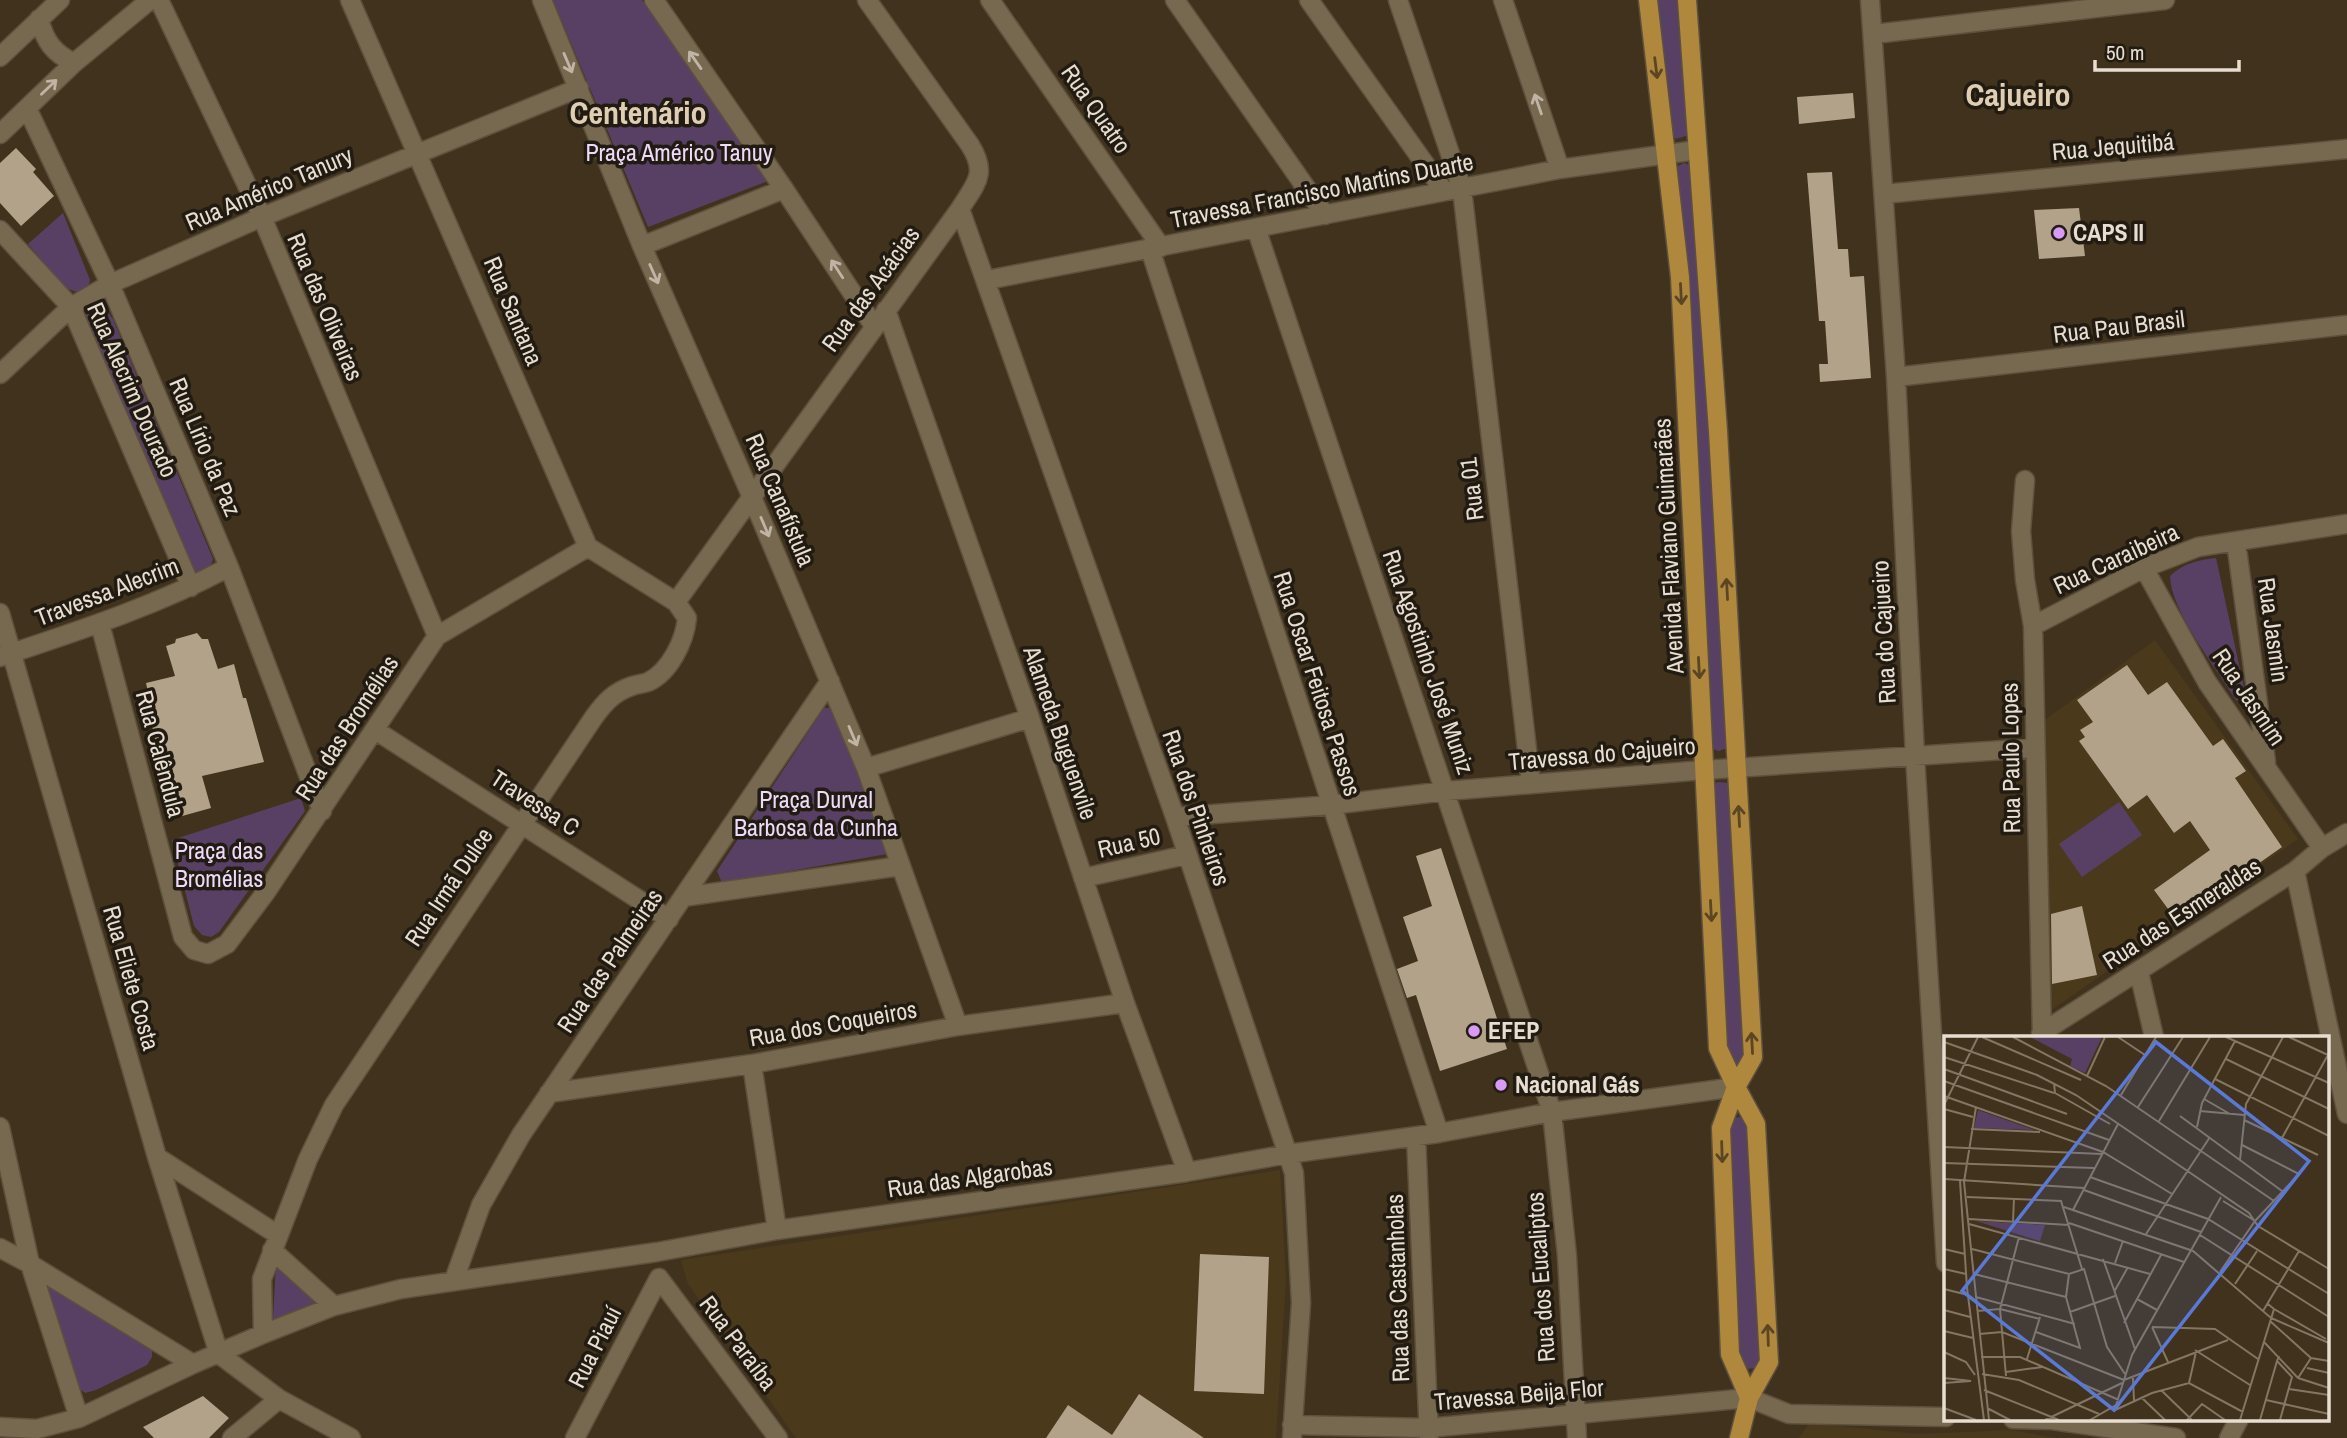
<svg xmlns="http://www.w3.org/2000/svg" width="2347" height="1438" viewBox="0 0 2347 1438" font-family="'Archivo Narrow',sans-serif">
<rect width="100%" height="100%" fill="#40321c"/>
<path fill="#4b391c" d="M2155,640L2298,839L2047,1013L2042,722Z
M1280,1170L1286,1282L1276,1438H796L688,1284L681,1260Z
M1809,1423L1917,1434L2012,1430L2056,1438H1799Z"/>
<path fill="#584065" d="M553,0H642L768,181L648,227Z
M1651,0H1681L1689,135L1676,139L1668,130Z
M1684,163L1692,166L1732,746L1719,751L1710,748L1674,168Z
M63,213L90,280L88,287L77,292L65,288L28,244Z
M96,308L105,309L113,319L213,559C210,569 206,572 196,572L189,565L84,320L87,313Z
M2216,558L2244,688L2243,702L2236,700C2217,669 2171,612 2170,576C2184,563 2198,560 2216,558Z
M824,708H833L887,854L722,883L717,871Z
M1719,782L1728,783L1735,790L1751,1053L1739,1067L1729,1065L1724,1055L1712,784Z
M301,798L305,811L219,932L211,937L202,935L194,926L172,840Z
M2119,802L2142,835L2082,877L2059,844Z
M1738,1117L1750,1120L1763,1359L1755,1368L1746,1369L1738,1362L1727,1122Z
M276,1262L320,1300L273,1320Z
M46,1284L152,1347V1357L147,1365L96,1390L85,1393L75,1385Z"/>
<path fill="#b2a289" d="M1853,93L1855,118L1799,124L1797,97Z
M16,148L36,169L33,172L54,196L21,226L0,203V163Z
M1832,172L1838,249H1848L1850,277L1864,276L1871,378L1820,382L1819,364H1828L1825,321H1819L1807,173Z
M2079,208L2085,256L2039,259L2034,210Z
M197,633L202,639H208L218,669L234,664L243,698H246L264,762L202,776L211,808L175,818L152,726L150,727L142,705L150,701L146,683L175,676L166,646L175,643L176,639Z
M2127,665L2148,695L2167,682L2213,746L2223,739L2246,771L2235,778L2282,847L2177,921L2154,890L2210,850L2190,821L2174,833L2147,795L2128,809L2079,741L2085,737L2080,730L2093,722L2077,700Z
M1441,848L1507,1049L1440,1071L1416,995L1407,998L1397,969L1418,961L1403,917L1432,906L1416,856Z
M2082,906L2097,975L2052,984L2051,914Z
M1200,1254L1269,1257L1264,1394L1194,1391Z
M1139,1394L1204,1438H1046L1068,1405L1112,1435Z
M203,1396L229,1418L209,1438H154L143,1427Z"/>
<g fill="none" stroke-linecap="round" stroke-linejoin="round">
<g stroke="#5d513d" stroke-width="21">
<path id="minor" d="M159,0L262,217L437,636
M542,0L642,246L751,495L866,768L958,1026
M654,0L784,189L874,326
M990,0L1161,247
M1175,0L1325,215
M1309,0L1444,191
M1398,0L1462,189L1531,784
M1503,0L1560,169
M1870,0L1896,377L1915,756L1946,1263
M39,19C45,41 53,53 74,63
M1874,34L2165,0
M0,57L60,0
M27,108L110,284L229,567L322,811
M0,134L74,63L150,0
M1884,194L2347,149
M960,209L1175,817L1294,1173L1301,1303L1292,1438
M1256,228L1552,1112L1567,1256L1577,1438
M0,230L71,307L191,587
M642,246L784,189
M1150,249L1439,1133
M987,280L1560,169L1697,150
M886,310L1030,718L1125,1003L1187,1172
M0,374L71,307L110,284L262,217L579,88
M1896,377L2347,325
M2025,480L2021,531L2025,580L2033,626L2042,1037
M2236,542L2266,762
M2144,568L2207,682L2322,848
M676,602L960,209C976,183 988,174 970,145L867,0
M0,613L157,1157L219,1354
M100,624L183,937L194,950L208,954L227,944L266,892L437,636L588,547
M2033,626L2144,568L2198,547L2347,524
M0,657C78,631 156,606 229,567
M375,730L669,919
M866,768L1030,718
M1175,817L1331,805L1446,791L1704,770L2034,748
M2295,871L2347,1114
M1083,878L1186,855
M683,897L901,866
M2139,972L2154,1037
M2041,1033L2295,871L2322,848L2347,833
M752,1064L777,1230
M549,1093L752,1064L958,1026L1125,1003
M0,1127L30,1264L79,1418
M1416,1136L1429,1437
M157,1157L278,1235
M0,1248L30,1264L193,1364
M272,1250L334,1306
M659,1278L778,1438
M454,1280L481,1205L521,1135L830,681
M263,1334L262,1279L308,1159L334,1105L594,717C605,702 614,692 632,686C637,684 643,684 648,682C670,672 685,640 687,618L676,602L588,547L350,0
M219,1354L279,1399L351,1438
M2013,1419L2052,1420L2176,1438
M1292,1425L1428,1428L1749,1398L1789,1414L1946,1417
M0,1427L37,1429L79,1418L193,1364L263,1334L334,1306L401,1289L657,1252L777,1230L1187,1172L1288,1154L1439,1133L1552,1112L1736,1087
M232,1438L279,1399
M575,1438L659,1278
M2229,1438L2239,1419"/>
</g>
<g stroke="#5d513d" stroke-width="21">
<path id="major" d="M1648,0L1680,277L1718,1048L1736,1087L1721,1128L1730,1354L1749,1398
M1687,0L1718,431L1753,1057L1736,1087L1756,1124L1769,1362L1749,1398L1739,1438"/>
</g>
<use href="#minor" stroke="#776850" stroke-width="18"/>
<use href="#major" stroke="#af873d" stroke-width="18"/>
</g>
<defs><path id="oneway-shaft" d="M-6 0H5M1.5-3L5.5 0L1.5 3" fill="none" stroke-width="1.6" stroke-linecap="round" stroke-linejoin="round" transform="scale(1.75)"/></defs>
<g stroke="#c0b5a4">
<use href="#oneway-shaft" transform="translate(695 60) rotate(-125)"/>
<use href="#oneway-shaft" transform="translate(568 63) rotate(67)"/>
<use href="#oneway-shaft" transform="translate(49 87) rotate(-44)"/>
<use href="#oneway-shaft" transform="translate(1538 104) rotate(-109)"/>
<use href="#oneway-shaft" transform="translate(837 269) rotate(-123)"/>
<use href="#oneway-shaft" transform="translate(654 274) rotate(66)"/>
<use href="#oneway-shaft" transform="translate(765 527) rotate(67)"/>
<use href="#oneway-shaft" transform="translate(853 736) rotate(67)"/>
</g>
<g stroke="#5a4623">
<use href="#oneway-shaft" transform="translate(1656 68) rotate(83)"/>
<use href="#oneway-shaft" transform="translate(1681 294) rotate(87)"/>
<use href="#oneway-shaft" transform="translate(1727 589) rotate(-93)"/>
<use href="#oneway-shaft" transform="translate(1699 668) rotate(87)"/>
<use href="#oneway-shaft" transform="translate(1739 816) rotate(-93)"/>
<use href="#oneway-shaft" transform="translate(1711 911) rotate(87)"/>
<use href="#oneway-shaft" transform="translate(1752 1043) rotate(-93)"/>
<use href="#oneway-shaft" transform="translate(1722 1152) rotate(88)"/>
<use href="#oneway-shaft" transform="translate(1768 1335) rotate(-92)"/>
</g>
<g fill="#d99af7" stroke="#221b12" stroke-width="2.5">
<circle cx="2059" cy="233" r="7"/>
<circle cx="1474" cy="1031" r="7"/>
<circle cx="1501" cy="1085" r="7"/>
</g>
<g text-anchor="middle" stroke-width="7" stroke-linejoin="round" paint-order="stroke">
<g font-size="24" fill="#e7ded1" stroke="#221b12">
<text transform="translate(1096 109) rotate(55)" y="8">Rua Quatro</text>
<text transform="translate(2113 147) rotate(-5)" y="8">Rua Jequitibá</text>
<text transform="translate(269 189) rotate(-23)" y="8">Rua Américo Tanury</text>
<text transform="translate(1322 191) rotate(-11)" y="8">Travessa Francisco Martins Duarte</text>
<text transform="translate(871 289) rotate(-54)" y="8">Rua das Acácias</text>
<text transform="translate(325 307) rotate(67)" y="8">Rua das Oliveiras</text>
<text transform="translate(513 311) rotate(67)" y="8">Rua Santana</text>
<text transform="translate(2119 327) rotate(-7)" y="8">Rua Pau Brasil</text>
<text transform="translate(132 390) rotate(66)" y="8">Rua Alecrim Dourado</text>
<text transform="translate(205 447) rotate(67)" y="8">Rua Lírio da Paz</text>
<text transform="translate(1472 489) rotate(-97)" y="8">Rua 01</text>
<text transform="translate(780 500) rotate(67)" y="8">Rua Canafístula</text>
<text transform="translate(1669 546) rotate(-93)" y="8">Avenida Flaviano Guimarães</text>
<text transform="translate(2116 559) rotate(-25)" y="8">Rua Caraibeira</text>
<text transform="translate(107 592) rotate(-21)" y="8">Travessa Alecrim</text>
<text transform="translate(2273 630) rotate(82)" y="8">Rua Jasmin</text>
<text transform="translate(1884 632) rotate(-93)" y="8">Rua do Cajueiro</text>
<text transform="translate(1428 662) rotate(71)" y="8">Rua Agostinho José Muniz</text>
<text transform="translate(1317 684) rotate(72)" y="8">Rua Oscar Feitosa Passos</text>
<text transform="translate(2249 697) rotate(56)" y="8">Rua Jasmim</text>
<text transform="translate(347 728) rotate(-57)" y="8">Rua das Bromélias</text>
<text transform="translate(1060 733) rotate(71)" y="8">Alameda Buguenvile</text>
<text transform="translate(160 754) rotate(75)" y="8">Rua Calêndula</text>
<text transform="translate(1602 754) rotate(-5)" y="8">Travessa do Cajueiro</text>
<text transform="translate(2011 758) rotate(-91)" y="8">Rua Paulo Lopes</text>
<text transform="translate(535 803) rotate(33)" y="8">Travessa C</text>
<text transform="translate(1196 808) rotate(71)" y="8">Rua dos Pinheiros</text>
<text transform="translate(1129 843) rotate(-13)" y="8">Rua 50</text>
<text transform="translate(449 887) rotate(-56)" y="8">Rua Irmã Dulce</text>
<text transform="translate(2182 914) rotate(-33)" y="8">Rua das Esmeraldas</text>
<text transform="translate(610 961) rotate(-56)" y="8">Rua das Palmeiras</text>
<text transform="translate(131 978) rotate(74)" y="8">Rua Eliete Costa</text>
<text transform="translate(833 1024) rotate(-10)" y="8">Rua dos Coqueiros</text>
<text transform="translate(970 1178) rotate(-8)" y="8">Rua das Algarobas</text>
<text transform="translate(1541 1277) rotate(-94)" y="8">Rua dos Eucaliptos</text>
<text transform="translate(1398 1288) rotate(-92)" y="8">Rua das Castanholas</text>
<text transform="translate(738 1343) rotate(53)" y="8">Rua Paraíba</text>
<text transform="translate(595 1347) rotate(-63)" y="8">Rua Piauí</text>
<text transform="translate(1519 1395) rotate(-5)" y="8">Travessa Beija Flor</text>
</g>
<g font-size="24" fill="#eedbf9" stroke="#221b12">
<text x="679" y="161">Praça Américo Tanuy</text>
<text x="816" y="808">Praça Durval<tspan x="816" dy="28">Barbosa da Cunha</tspan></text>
<text x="219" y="859">Praça das<tspan x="219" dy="28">Bromélias</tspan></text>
</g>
<g font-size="24" font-weight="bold" fill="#e7ded1" stroke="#221b12" text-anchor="start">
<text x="2073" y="241">CAPS II</text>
<text x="1488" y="1039">EFEP</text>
<text x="1515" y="1093">Nacional Gás</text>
</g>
<g font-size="32" font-weight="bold" fill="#dfceb3" stroke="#221b12">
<text x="2018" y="106">Cajueiro</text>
<text x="638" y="124">Centenário</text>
</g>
</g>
<g transform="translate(1944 1036)">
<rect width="385" height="385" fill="#40321c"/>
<path d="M86,1H158L141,37L126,30L128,23ZM34,74L91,94L30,92ZM32,185L101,189L96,205Z" fill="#584065"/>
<path fill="none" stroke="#837764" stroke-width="2" d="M38,1L137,44M69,1L162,50L330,165M174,1L201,19M282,1L385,47M345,1L384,19M0,6L93,39L132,59L305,177L314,190L385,233M0,21L110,57M282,23L385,73M0,33L123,78M143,40L161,1M271,43L385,100M0,45L165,104M110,47L111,57L166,88M177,59L212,1M0,60L159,116L228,158M260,63L286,78M0,69L34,1M32,71L20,146L45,384M194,71L239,1M0,73L29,81M256,75L300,79M236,80L338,155M300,84L374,119M215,85L266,1M253,91L258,67L291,5M27,93L96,96M338,102L385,17M0,111L158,118M296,124L302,68L339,1M0,127L150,132M146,141L264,183L385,258M0,143L140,152M16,145L23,252L40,384M140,154L257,196M23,161L117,165L138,233M279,165L311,185M120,171L249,215L327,282L385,307M129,174L174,88M25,183L125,189M69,186L70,162M125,187L240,226M25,188L206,238M202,198L266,101M256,199L385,281M0,213L21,218M28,213L125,238L140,233L163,311L181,338M159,223L191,313M171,227L179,205M0,233L22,238M276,236L311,185L355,138L298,109M30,238L122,261M291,248L313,215M0,253L24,259M170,256L184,231M32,261L131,288M193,263L213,274M330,273L382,303M0,274L26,281M33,275L56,273L96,283M319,275L355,215M126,276L171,260M326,285L367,322L385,325M180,287L217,219M208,291L271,293L314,323M208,291L224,326M0,295L29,302M92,296L136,312L122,261L125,238M35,298L58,296L180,344M320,306L354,342M251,314L306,349M0,316L22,326L31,339M335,320L333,325L348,341L336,384M37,321H76L175,364M83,323L96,281M363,332L385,337M62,336L98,331M38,338L75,344L155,378M62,340L56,273L75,201M0,342L27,345L0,347M189,342L190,365M354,342L385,352M354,342L367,322M180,344L284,304M245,347L252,316M345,353L385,359M40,354L115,384M217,354L248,384M197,361L221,384M322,364L385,378M0,372L32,384M43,372L66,384M169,375L208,357L245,347L299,376M101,384L178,347M146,384L172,369L188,319L277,161M243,384L258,368L281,384M296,384L330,273L324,268M316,384L333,325"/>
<path fill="#5a79d6" fill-opacity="0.15" stroke="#5a79d6" stroke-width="3.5" d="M212,6L365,125L170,374L18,255Z"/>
<rect width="385" height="385" fill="none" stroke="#e7ded1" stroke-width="3.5"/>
</g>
<path d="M2095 60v10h144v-10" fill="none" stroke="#e7ded1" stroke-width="3.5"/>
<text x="2106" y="60" font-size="21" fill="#e7ded1" stroke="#221b12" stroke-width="5" paint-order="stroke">50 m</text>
</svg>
